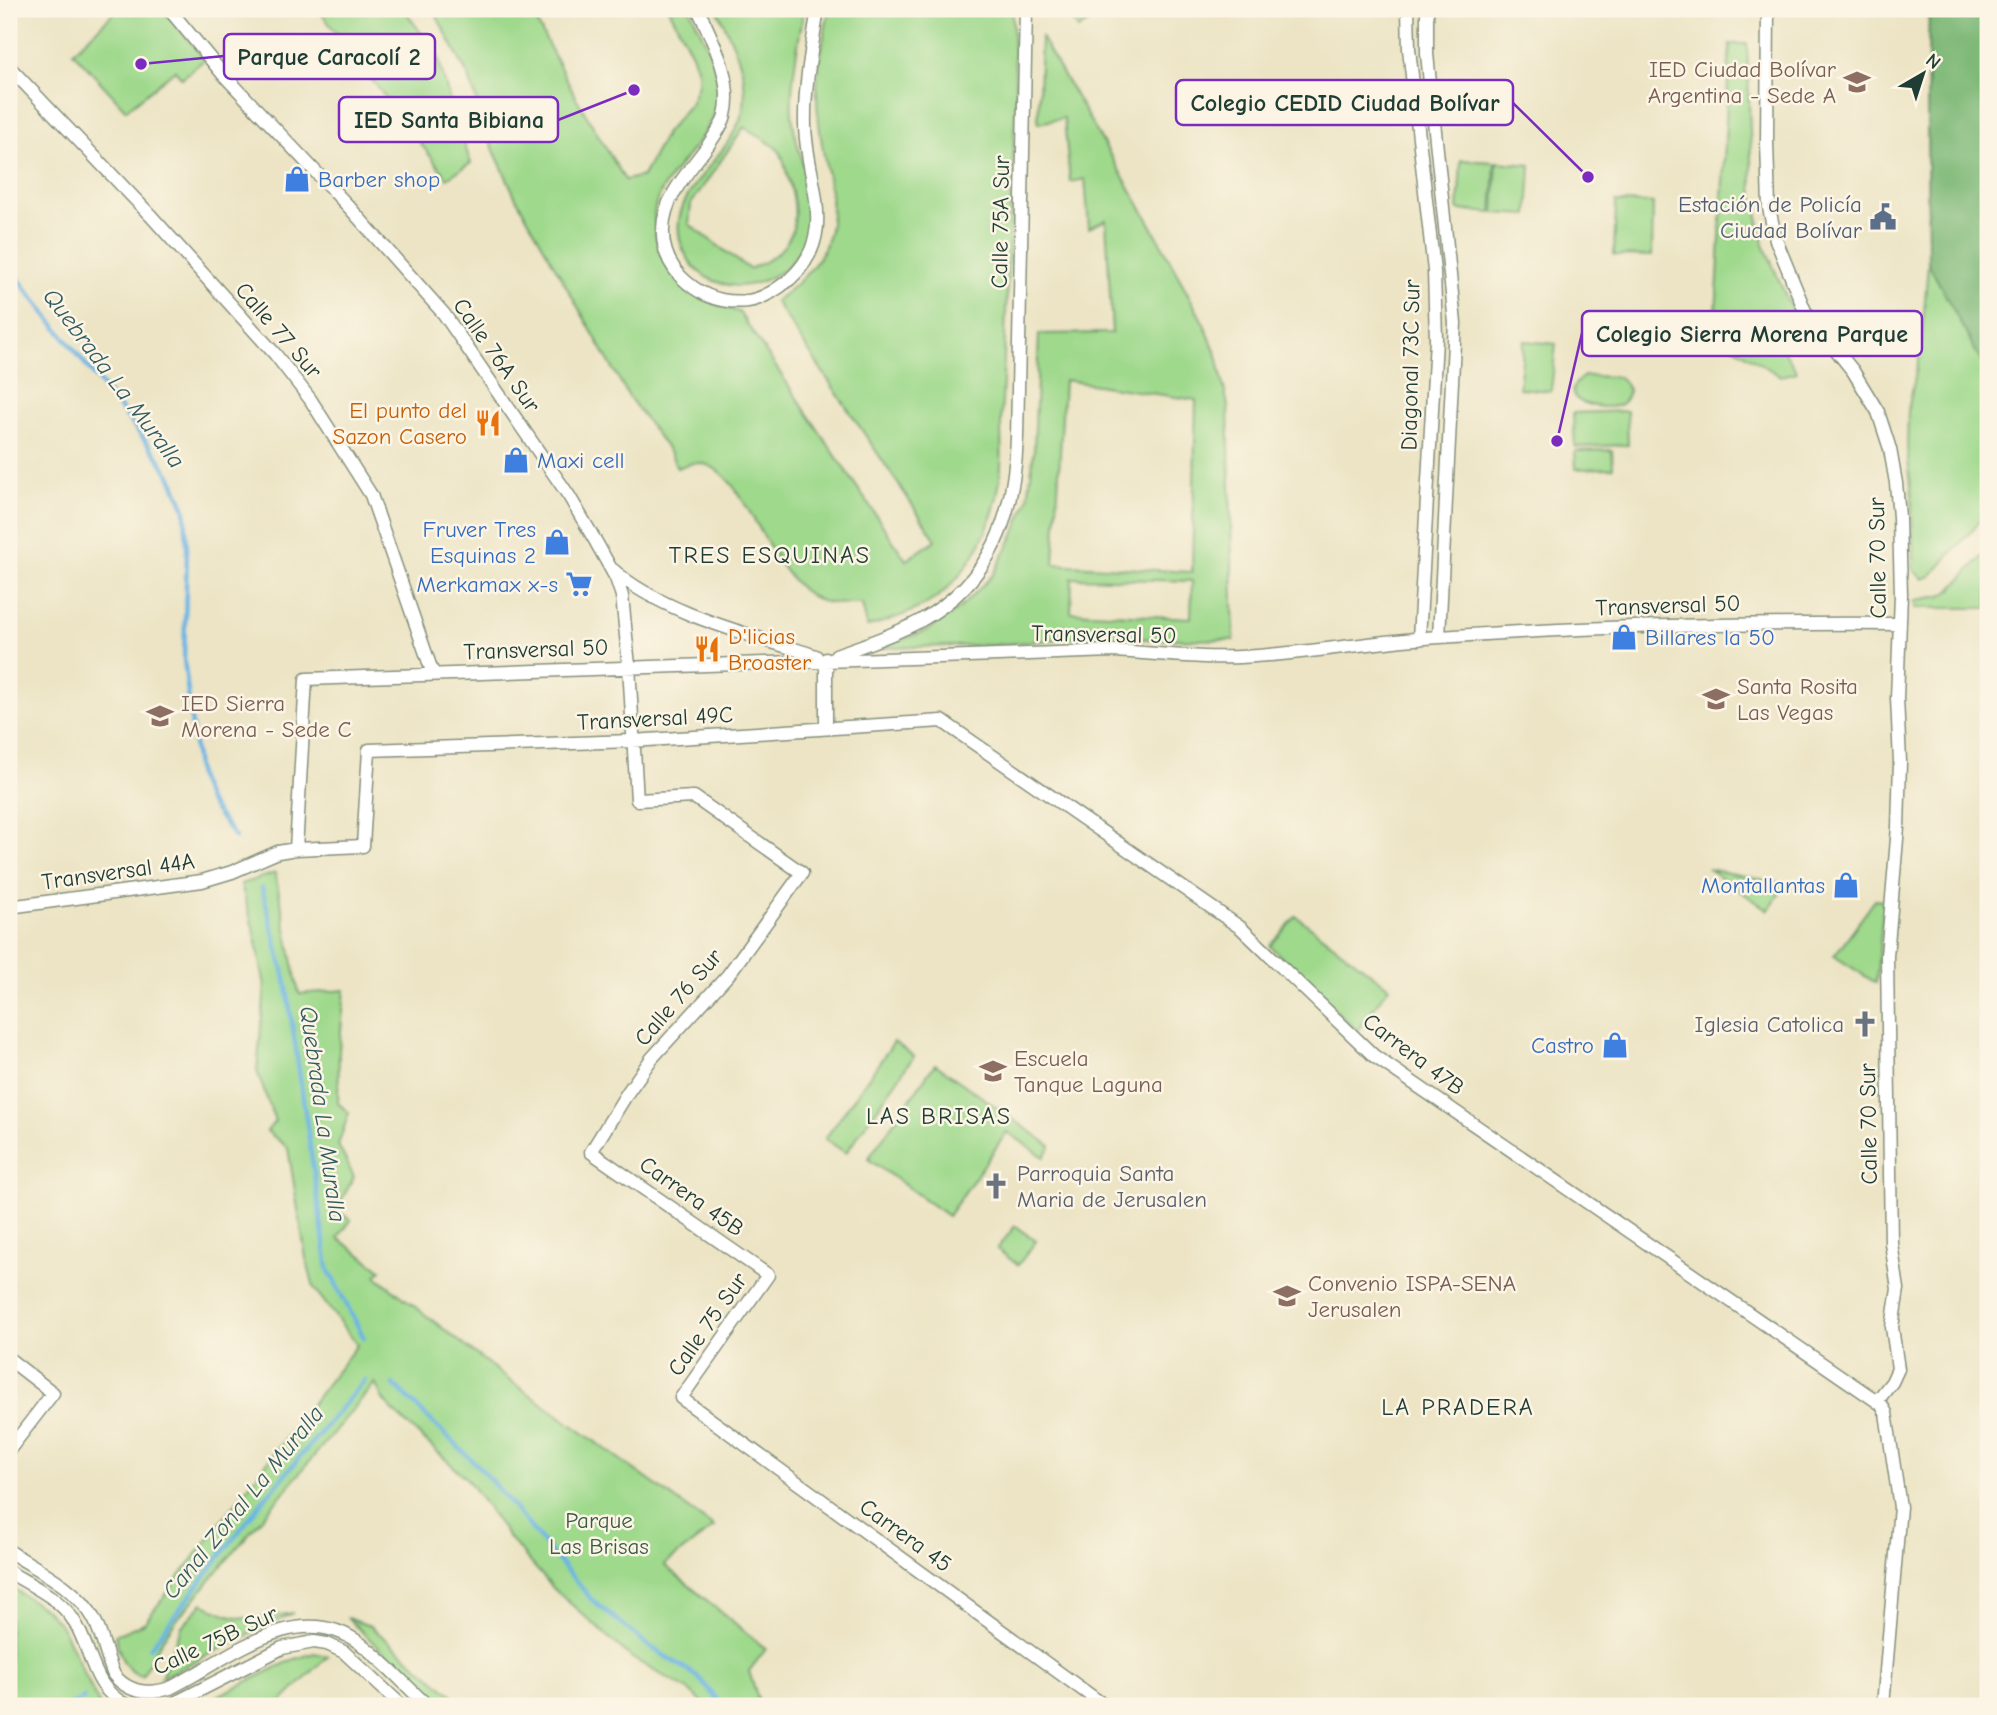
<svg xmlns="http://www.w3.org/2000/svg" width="1997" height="1715" viewBox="0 0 1997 1715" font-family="'Comic Neue',sans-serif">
<rect width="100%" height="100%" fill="#fcf5e5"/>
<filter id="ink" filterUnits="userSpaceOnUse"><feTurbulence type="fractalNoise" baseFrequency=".0143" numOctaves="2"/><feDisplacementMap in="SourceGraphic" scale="14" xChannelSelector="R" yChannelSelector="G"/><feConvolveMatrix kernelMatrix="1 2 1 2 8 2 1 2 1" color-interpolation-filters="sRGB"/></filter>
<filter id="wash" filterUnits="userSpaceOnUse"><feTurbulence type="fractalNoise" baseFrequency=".00686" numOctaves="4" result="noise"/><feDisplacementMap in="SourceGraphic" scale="28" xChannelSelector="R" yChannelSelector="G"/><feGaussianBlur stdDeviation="1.57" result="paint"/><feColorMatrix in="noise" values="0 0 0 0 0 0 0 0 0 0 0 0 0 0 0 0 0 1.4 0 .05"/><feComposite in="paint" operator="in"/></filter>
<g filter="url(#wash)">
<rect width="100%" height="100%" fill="#ece4c4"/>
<path fill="#9fd98c" stroke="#5f8b60" stroke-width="2" fill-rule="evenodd" d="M118,9H163L205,59L182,78L175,70L126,110L73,52Z
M318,9H404L438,57L453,113L471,163L447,178Z
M433,9H530L575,96L625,180L643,176L665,134L690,104L698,84V71L692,54L669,9H690C702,36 723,69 717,100C709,143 675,162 659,196C653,209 654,218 655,232C661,279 698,300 739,312L906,560L936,540L775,301C867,237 820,188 817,99C816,70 824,38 829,9H1012L1016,93L1001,423C1001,437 1002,452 1001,466C999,514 975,568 936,598C916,612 890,620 867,627L862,604C849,604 831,605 819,600C766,578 747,466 698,463C692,462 683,466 677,468L671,454L629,397L515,196L491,144L469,77Z
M717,9H804C799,41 790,82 792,114C796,158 823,201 803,243C796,260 784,272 767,279C746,289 727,288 706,277C695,270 688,261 683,249C660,194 732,160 743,110C751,74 731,40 717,9ZM744,127C753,133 774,144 780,152C784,159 786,171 788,178C803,223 794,252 749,269L689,224L691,204Z
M1067,9H1109L1078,29Z
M1929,9H1988V512L1931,576L1923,579L1913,570L1912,497L1907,448L1908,410L1921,348L1928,263L1927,114Z
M1041,37L1149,221L1204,324L1217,355L1228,406L1234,640L1072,638L994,645L876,648L926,631L961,607L993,575L1014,535L1028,499L1034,450L1039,334L1112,333L1106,220L1089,228L1085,179L1070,182L1064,118L1038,123ZM1064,380L1196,400L1192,572L1054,564ZM1072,578L1192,581L1191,618L1071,612Z
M1730,44H1747L1752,188L1764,245L1794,315L1771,330L1797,372L1780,376L1715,335Z
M1461,160L1495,162L1492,213L1458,210Z
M1497,162L1531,165L1528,215L1494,213Z
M1616,202L1653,203L1652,256L1614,255Z
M1524,341L1556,344L1551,391L1519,388Z
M1584,376L1619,377L1625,383L1629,391C1627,397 1625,402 1619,405C1601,412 1550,400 1584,376Z
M1627,411L1628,445L1575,447L1573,413Z
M1612,450L1613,468L1576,469L1575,451Z
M1988,550V608H1915V600L1941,596L1951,590Z
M1708,869L1786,884L1768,910Z
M275,873L299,994L345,990L339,1050L338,1103L349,1113L338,1145L354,1177L336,1210L351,1220L338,1238L381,1270L376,1276L505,1377L714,1527L664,1565L766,1649L749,1671L760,1706H707L688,1690L632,1658L554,1589L509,1538L467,1479L395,1413L384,1401L375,1383L174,1623L159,1645L142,1676C122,1670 120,1654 115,1635L144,1623L357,1345L314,1288L306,1258L288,1148L267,1131L275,1121L257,1071L265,986L254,931L241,884Z
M1875,900L1884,901L1876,983L1834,956Z
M1296,916L1389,987L1357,1031L1270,946Z
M894,1042L914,1056L846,1153L825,1139Z
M935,1064L1051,1146L1044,1157L1007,1132L948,1216L868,1159Z
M1015,1226L1036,1241L1018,1265L997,1249Z
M9,1586L45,1609L61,1625L100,1706H9Z
M203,1603C240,1625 253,1618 293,1613L161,1678L182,1626Z
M347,1618L370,1626L466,1706H442Z
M314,1653L328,1656L279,1704L280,1706H197L292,1660Z"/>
<path fill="#7fb978" stroke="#4f7b56" stroke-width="2" d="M1929,9H1988V374L1928,263L1927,114Z"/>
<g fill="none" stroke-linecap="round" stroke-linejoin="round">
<path stroke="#6bb4e3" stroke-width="4.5" d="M9,267L155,453L171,477L185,509L187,549L184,659L198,777L208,801L235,837
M262,888L286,982L328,1269L364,1338
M393,1384L482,1470L591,1599L649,1646L697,1676L723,1706
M150,1648L260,1504L365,1380
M68,1706L84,1698"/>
</g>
</g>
<g filter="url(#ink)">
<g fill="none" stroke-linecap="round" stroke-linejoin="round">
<g stroke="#86907c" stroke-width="15">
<path id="tertiary" d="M169,9L222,73L349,207L444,314L569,496L596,542L616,578L622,596L629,666L637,800L694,797L802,873L728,975L652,1058L628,1092L591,1152L768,1275L681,1398L1105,1706
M698,9C712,39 734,81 725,115C723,124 718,131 713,138C694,167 664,193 663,229C662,248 668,263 681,277C700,296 722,304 748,301C763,299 778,289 790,279C840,234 806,181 805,125C804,86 812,47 818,9
M1408,9L1409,49L1434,271L1436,340L1419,639
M1427,9V54L1455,323L1439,637
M1768,9L1767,142L1769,208L1776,240L1805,311L1853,371L1878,412L1890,449L1896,483L1899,517L1901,595L1897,698L1900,762L1898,827L1887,956L1891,1243L1898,1289L1892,1327L1898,1369L1892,1382L1877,1401
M9,67L151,216L275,354L310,399L371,495L433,674
M612,569C662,614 753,635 816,656
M836,655C864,645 894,635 920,621C993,580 1014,516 1017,437L1026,9
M826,659V728
M296,849L306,679L1113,651C1156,653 1198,659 1240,657C1307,654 1373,641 1440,637C1593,626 1747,623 1900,624
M9,907L202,881L232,872L278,852L296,849L363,846L369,750L632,741L942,721L1241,928L1374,1056L1881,1404L1886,1413L1900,1507L1883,1706
M9,1359L53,1393L9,1450
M9,1551C37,1570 77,1587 94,1619C103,1636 106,1657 114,1675C129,1693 149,1695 170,1688C227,1660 297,1596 361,1644C385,1662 406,1686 428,1706
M9,1572C31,1585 60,1598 74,1621C93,1651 91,1689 128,1706
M169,1706L282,1648L314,1642L327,1644L344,1652L402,1706"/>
</g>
<use href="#tertiary" stroke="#fff" stroke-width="12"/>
</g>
</g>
<defs>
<g id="school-bare" transform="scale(2.1)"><path d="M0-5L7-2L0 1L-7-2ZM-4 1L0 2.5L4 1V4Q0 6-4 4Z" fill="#8d6e63" stroke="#fcf5e5" stroke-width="2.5" paint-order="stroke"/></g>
<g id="shop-bare" transform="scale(2.1)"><path d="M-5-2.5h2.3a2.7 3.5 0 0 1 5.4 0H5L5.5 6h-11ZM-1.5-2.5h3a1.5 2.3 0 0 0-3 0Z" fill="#3f7fe0" stroke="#fcf5e5" stroke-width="2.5" paint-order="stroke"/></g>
<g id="civic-bare" transform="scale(2.1)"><path d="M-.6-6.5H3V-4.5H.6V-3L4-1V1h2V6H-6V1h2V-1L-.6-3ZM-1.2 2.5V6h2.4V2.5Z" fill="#5c6f8a" stroke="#fcf5e5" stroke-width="2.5" paint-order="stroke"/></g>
<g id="restaurant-bare" transform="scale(2.1)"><path d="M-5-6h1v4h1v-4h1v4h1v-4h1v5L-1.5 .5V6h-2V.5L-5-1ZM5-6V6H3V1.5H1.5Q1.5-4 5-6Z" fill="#e8710a" stroke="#fcf5e5" stroke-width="2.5" paint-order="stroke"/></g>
<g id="supermarket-bare" transform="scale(2.1)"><path d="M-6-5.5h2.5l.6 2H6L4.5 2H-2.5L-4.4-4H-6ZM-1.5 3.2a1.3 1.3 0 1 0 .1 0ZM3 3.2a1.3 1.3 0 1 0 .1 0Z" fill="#3f7fe0" stroke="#fcf5e5" stroke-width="2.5" paint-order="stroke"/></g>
<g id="church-bare" transform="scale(2.1)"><path d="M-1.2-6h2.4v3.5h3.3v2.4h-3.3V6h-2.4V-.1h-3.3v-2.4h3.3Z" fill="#6b7280" stroke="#fcf5e5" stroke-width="2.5" paint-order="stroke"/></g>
</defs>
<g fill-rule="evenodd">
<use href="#school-bare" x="1857" y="82"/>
<use href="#shop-bare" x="297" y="179"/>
<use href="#civic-bare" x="1883" y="217"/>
<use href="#restaurant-bare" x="488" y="423"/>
<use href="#shop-bare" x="516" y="460"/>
<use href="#shop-bare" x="557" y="542"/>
<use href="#supermarket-bare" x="579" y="584"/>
<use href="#shop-bare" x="1624" y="637"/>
<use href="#restaurant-bare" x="707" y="649"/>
<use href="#school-bare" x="1716" y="699"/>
<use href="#school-bare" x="160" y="716"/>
<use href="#shop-bare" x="1846" y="885"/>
<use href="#church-bare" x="1865" y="1024"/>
<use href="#shop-bare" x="1615" y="1045"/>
<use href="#school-bare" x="993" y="1071"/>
<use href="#church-bare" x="996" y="1186"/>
<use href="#school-bare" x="1287" y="1296"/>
</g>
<g text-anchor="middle" stroke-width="5" stroke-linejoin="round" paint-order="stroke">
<g font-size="23" fill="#785e54" stroke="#fcf5e5" text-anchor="start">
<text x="1836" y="77" text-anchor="end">IED Ciudad Bolívar<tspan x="1836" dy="26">Argentina - Sede A</tspan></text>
<text x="1737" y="694">Santa Rosita<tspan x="1737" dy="26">Las Vegas</tspan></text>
<text x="181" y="711">IED Sierra<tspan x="181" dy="26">Morena - Sede C</tspan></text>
<text x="1014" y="1066">Escuela<tspan x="1014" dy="26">Tanque Laguna</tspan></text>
<text x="1308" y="1291">Convenio ISPA-SENA<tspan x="1308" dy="26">Jerusalen</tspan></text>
</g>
<g font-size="23" fill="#366cbe" stroke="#fcf5e5" text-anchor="end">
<text x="318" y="187" text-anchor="start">Barber shop</text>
<text x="537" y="468" text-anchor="start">Maxi cell</text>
<text x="536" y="537">Fruver Tres<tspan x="536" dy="26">Esquinas 2</tspan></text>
<text x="558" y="592">Merkamax x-s</text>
<text x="1645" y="645" text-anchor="start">Billares la 50</text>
<text x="1825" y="893">Montallantas</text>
<text x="1594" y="1053">Castro</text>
</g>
<g font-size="23" fill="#4e5e75" stroke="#fcf5e5" text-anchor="end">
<text x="1862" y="212">Estación de Policía<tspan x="1862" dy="26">Ciudad Bolívar</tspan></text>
</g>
<g font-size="23" fill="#1f3d34" stroke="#fcf5e5">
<text transform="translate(1000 222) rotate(-89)" y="8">Calle 75A Sur</text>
<text transform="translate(279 330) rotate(49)" y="8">Calle 77 Sur</text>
<text transform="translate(497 355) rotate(55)" y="8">Calle 76A Sur</text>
<text transform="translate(1410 365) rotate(-89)" y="8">Diagonal 73C Sur</text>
<text transform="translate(1877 558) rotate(-91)" y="8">Calle 70 Sur</text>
<text transform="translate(1668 605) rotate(-2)" y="8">Transversal 50</text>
<text transform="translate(1104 634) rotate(1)" y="8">Transversal 50</text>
<text transform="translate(536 649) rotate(-2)" y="8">Transversal 50</text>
<text transform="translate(655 718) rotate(-3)" y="8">Transversal 49C</text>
<text transform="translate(118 871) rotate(-8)" y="8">Transversal 44A</text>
<text transform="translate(678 997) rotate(-49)" y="8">Calle 76 Sur</text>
<text transform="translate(1414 1054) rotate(37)" y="8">Carrera 47B</text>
<text transform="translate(1868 1124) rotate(-91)" y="8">Calle 70 Sur</text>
<text transform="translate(692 1196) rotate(35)" y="8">Carrera 45B</text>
<text transform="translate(707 1324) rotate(-55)" y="8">Calle 75 Sur</text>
<text transform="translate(906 1535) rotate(36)" y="8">Carrera 45</text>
<text transform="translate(215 1640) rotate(-25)" y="8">Calle 75B Sur</text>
</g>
<g font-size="23" fill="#c56008" stroke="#fcf5e5" text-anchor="end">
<text x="467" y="418">El punto del<tspan x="467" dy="26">Sazon Casero</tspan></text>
<text x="728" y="644" text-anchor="start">D'licias<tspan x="728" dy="26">Broaster</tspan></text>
</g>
<g font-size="23" fill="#5b616d" stroke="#fcf5e5" text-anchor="end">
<text x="1844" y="1032">Iglesia Catolica</text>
<text x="1017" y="1181" text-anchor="start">Parroquia Santa<tspan x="1017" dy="26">Maria de Jerusalen</tspan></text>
</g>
<g font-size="23" fill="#395c46" stroke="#fcf5e5">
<text x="599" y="1528">Parque<tspan x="599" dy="26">Las Brisas</tspan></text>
</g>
<g font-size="24" font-style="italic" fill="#325b60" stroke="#fcf5e5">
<text transform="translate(114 378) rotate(53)" y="8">Quebrada La Muralla</text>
<text transform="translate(323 1114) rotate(82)" y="8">Quebrada La Muralla</text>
<text transform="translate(243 1502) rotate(-51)" y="8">Canal Zonal La Muralla</text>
</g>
<g font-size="24" letter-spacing="2" fill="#1f3d34" stroke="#fcf5e5">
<text x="770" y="563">TRES ESQUINAS</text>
<text x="939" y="1124">LAS BRISAS</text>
<text x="1458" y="1415">LA PRADERA</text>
</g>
</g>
<path fill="none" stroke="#7b2cbf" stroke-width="2.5" d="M141 64L224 56M1588 177L1513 103M634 90L558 120M1557 441L1582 333"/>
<g fill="#7b2cbf" stroke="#fcf5e5" stroke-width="2.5">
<circle cx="141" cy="64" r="7"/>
<circle cx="1588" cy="177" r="7"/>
<circle cx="634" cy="90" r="7"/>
<circle cx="1557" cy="441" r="7"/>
</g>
<g fill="#fcf5e5" stroke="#7b2cbf" stroke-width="2.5">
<rect x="224" y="34" width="211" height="45" rx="7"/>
<rect x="1176" y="80" width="337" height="45" rx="7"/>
<rect x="339" y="97" width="219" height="45" rx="7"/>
<rect x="1582" y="311" width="340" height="45" rx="7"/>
</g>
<g font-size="24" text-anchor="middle" font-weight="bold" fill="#1f3d34">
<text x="329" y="65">Parque Caracolí 2</text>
<text x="1345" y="111">Colegio CEDID Ciudad Bolívar</text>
<text x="449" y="128">IED Santa Bibiana</text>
<text x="1752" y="342">Colegio Sierra Morena Parque</text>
</g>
<rect width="1997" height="1715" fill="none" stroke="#fcf5e5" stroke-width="35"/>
<g transform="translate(1923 74) rotate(39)" stroke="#fcf5e5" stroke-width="5" paint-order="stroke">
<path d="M0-5L12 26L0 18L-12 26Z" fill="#1f3d34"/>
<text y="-10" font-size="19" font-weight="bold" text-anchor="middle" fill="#1f3d34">N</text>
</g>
</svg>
